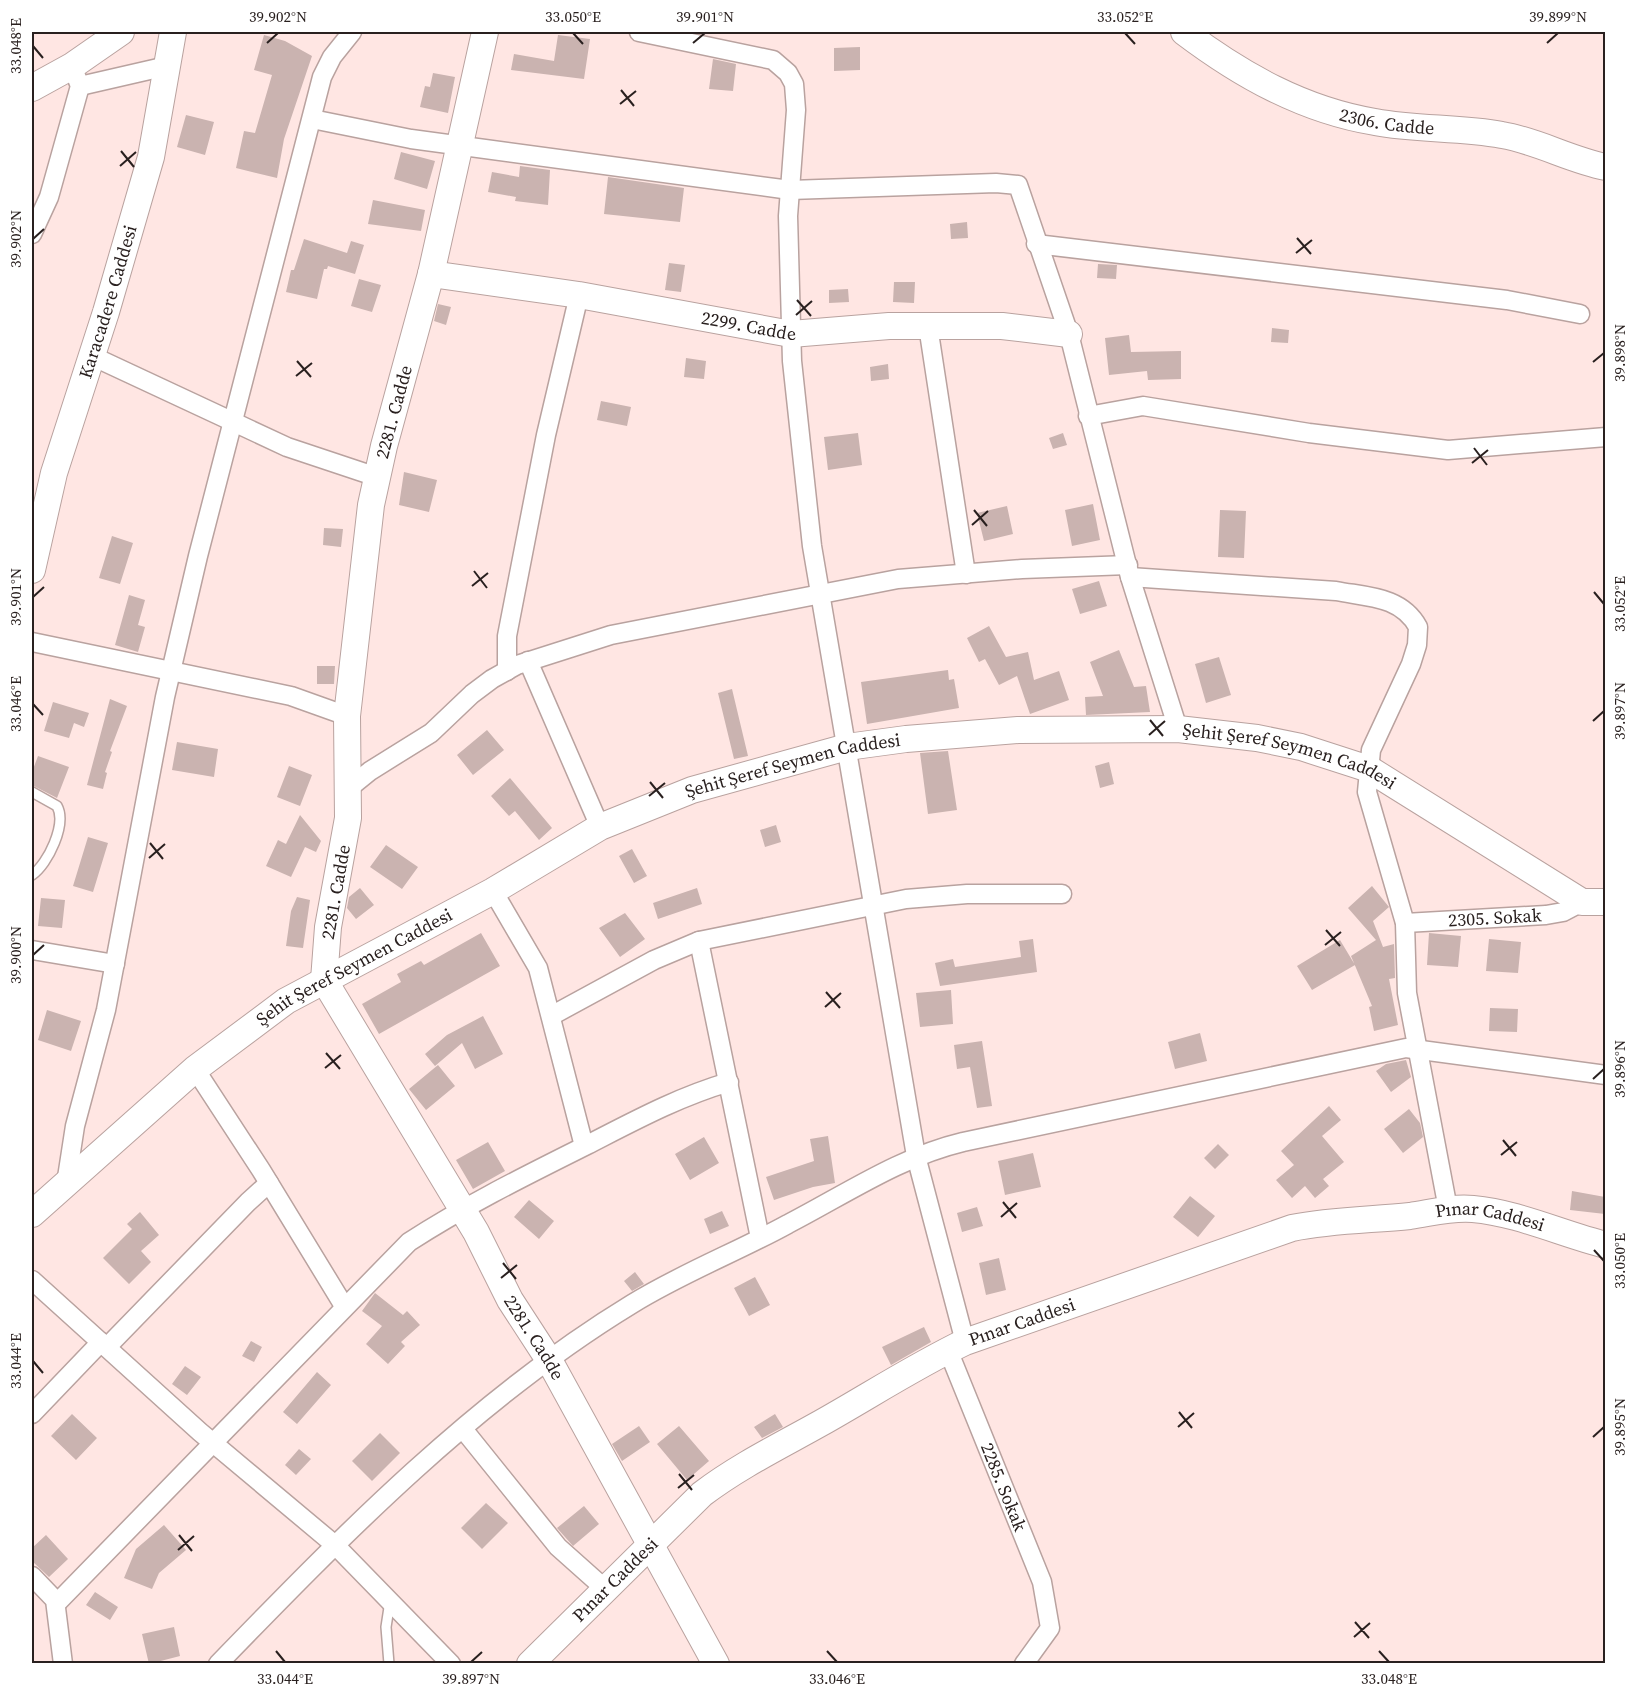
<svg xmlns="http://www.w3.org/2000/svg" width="1637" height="1695" viewBox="0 0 1637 1695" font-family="'Source Serif 4',serif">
<rect width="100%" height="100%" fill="#ffe6e3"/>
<path fill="#cab3b0" d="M264,35L285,41L312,56L284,139L277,178L236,168L244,131L255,133L272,75L254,70Z
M558,35L590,39L584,79L511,70L514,54L554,61Z
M860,47V70L834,71V48Z
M713,59L736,64L733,91L709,89Z
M433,73L455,77L448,113L420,107L425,86L430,87Z
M186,115L214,122L205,155L177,147Z
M401,152L435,161L427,189L394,179Z
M520,166L550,170L548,205L515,201L516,197L488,192L492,172L519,177Z
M608,177L684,188L680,222L604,214Z
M373,200L425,210L421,231L368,224Z
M967,222L968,238L951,239L950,224Z
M304,239L347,253L351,241L364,245L355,274L328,266L327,269H324L317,299L286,292L291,270H294Z
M669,263L685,265L681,292L665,290Z
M1098,264L1117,265L1116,279L1097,278Z
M359,279L381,285L372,312L351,306Z
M894,282H915L914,303L893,302Z
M848,289L849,302L829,303V290Z
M438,304L451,307L446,325L434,321Z
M1272,328L1289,330L1288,343L1271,342Z
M1129,335L1131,352L1181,351V379L1148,380L1147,371L1109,375L1105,338Z
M686,358L706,361L704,379L684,377Z
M888,364L889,379L871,381L870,367Z
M601,401L631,407L627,426L597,420Z
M858,433L862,465L828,470L824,437Z
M1063,433L1067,445L1053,449L1049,438Z
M404,472L437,480L429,512L399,505Z
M1093,504L1100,540L1072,546L1065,510Z
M1007,506L1013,534L984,541L977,513Z
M1220,510L1246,511L1244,558L1218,557Z
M324,528L343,529L341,547L323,545Z
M112,536L133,543L120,584L99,578Z
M1099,581L1107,606L1080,614L1072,589Z
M129,595L145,600L138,625L145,627L138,652L115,645Z
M989,626L1006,657L1028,652L1034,680L1059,671L1069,700L1030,714L1017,676L999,685L985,659L979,662L967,638Z
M1119,650L1134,687L1146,686L1150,712L1086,715L1085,697L1103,696L1090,662Z
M1219,657L1231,695L1206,703L1195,664Z
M317,666H335L334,684H317Z
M948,670L949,680L954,679L959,708L867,724L861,682Z
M732,689L748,756L734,759L718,693Z
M110,699L127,706L110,751L112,752L105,772L107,773L103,789L87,785Z
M53,702L89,713L84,727L74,723L69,738L44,731Z
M487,730L504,750L473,775L457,755Z
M177,742L218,749L214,777L172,770Z
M948,751L957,810L928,814L920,753Z
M38,756L69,767L57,798L32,785V772Z
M1109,762L1114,784L1100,788L1095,766Z
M289,766L312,775L300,806L277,797Z
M510,778L552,828L539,840L515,811L509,816L491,796Z
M300,815L321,841L316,852L305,847L291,877L266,866L278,840L286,844Z
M776,825L781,842L765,847L760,830Z
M88,837L108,843L93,892L73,886Z
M386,845L418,867L402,889L370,867Z
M632,849L647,876L634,883L619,856Z
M1372,886L1389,907L1373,921L1383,947L1394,944L1395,978L1389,979L1398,1025L1374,1031L1369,1007L1372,1006L1351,956L1376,940L1348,908Z
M360,888L374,905L356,919L347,908L349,897Z
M697,888L702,904L658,919L653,903Z
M297,897L310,900L303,948L286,946L291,911Z
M41,898L65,900L62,928L38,926Z
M625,913L645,939L620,957L599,928Z
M481,933L500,966L379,1034L362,1004L401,982L397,974L421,961L424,965Z
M1429,933L1461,936L1458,967L1427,965Z
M1033,939L1037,972L940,986L935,963L953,959L955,967L1021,957L1019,941Z
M1489,939L1521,942L1518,973L1486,971Z
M1340,940L1355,965L1312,990L1297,966Z
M951,990L953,1024L920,1027L916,993Z
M1490,1008L1518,1009L1517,1032L1489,1031Z
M47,1010L81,1021L71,1051L38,1040Z
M483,1016L503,1054L475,1069L462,1043L435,1066L425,1054L447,1035Z
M1200,1033L1207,1061L1175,1069L1168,1042Z
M982,1041L992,1106L977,1108L970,1067L957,1069L954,1045Z
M1406,1060L1411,1077L1391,1092L1376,1071L1386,1064Z
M438,1065L455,1086L426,1110L409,1089Z
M1329,1106L1341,1120L1322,1136L1344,1162L1323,1179L1329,1186L1315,1198L1305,1186L1292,1198L1276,1180L1294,1165L1281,1151Z
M1409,1109L1420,1123L1423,1137L1403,1153L1384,1129Z
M828,1136L835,1183L813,1187L774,1200L766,1177L814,1161L810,1139Z
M704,1137L719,1163L690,1180L675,1154Z
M488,1142L505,1171L473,1189L456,1160Z
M1218,1144L1229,1155L1215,1169L1204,1158Z
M1033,1153L1041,1187L1005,1195L998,1161Z
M1572,1191L1605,1197V1214L1570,1210Z
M1190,1196L1215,1216L1198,1237L1173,1217Z
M529,1200L554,1221L539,1239L514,1217Z
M977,1207L983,1226L962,1232L957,1213Z
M722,1211L729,1226L710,1234L704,1219Z
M140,1212L159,1235L141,1251L151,1262L129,1284L103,1258L132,1229L127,1224Z
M999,1258L1006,1290L986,1295L979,1263Z
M635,1272L644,1284L632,1291L624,1281Z
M755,1277L770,1305L749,1316L734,1288Z
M375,1293L403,1315L407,1311L420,1325L401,1342L405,1346L388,1364L366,1344L382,1326L362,1311Z
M924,1327L931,1342L891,1365L882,1347Z
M251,1341L262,1347L254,1362L242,1356Z
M185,1366L201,1377L187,1395L172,1384Z
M317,1372L331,1385L297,1424L283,1412Z
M72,1414L97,1438L76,1460L51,1436Z
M775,1414L783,1427L762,1438L754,1427Z
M639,1426L650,1442L622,1461L612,1444Z
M679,1426L709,1461L687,1480L657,1444Z
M380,1433L400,1453L372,1481L352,1461Z
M299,1449L311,1459L296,1475L285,1465Z
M486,1503L508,1523L482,1549L461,1528Z
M584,1506L599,1524L573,1546L557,1528Z
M164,1525L186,1550L159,1573L152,1589L124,1578L136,1549Z
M46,1535L68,1559L49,1577L32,1561V1548Z
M95,1592L118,1607L110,1620L86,1605Z
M174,1627L180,1656L149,1664L142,1634Z"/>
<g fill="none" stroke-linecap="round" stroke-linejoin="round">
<g stroke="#b9a29f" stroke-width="12">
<path id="lane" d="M32,792L57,806C67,824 48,864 32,875
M389,1664L386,1627L390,1601"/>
</g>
<g stroke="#b9a29f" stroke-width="21">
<g id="street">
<path d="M639,32L773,60L788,73L794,84L796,110L788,216L792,361L812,546L916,1156L965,1342"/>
<path d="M80,86L167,66"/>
<path d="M312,119L411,139L790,190L996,183L1018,185L1069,334L1130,577L1178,729"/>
<path d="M32,234L49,197L80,86L72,66"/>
<path d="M1036,244L1507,300L1580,314"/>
<path d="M928,326L966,574"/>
<path d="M92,356L287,447L377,477"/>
<path d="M1088,416L1143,406L1309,433L1448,450L1606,437"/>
<path d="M1130,577L1336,591C1367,597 1401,596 1418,627L1417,645L1411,664L1371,750L1367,792L1405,923L1407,993L1448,1209"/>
<path d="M32,642L291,696L347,716"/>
<path d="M528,661L600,827"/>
<path d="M507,671V636L546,435L579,295"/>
<path d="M349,788L370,771L431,733L472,694L492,679L517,665L611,635L898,579L1022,569L1128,565"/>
<path d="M493,891L538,968L584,1146"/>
<path id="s1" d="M1405,923L1546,915L1563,912L1582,902"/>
<path d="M699,941L760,1238"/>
<path d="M32,950L115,964"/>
<path d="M551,1016L654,960L699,941L906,899L967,894H1062"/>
<path d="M195,1069L261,1170L344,1306"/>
<path d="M66,1184L75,1126L106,1010L165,697L198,556L322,77L332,57L352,32"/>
<path d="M32,1280L200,1432L335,1545L451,1664"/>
<path d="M107,1347L248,1202L269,1183"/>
<path id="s2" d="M948,1350L1042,1582L1050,1628L1024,1664"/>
<path d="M32,1414L101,1342"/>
<path d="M463,1429L558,1547L604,1588"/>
<path d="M32,1576L55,1600L63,1664"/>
<path d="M56,1604L409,1242C466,1205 527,1175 587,1145C634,1121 678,1097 729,1082"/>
<path d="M218,1664C345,1533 476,1399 632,1304C682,1273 737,1252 788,1224C846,1194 900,1157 963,1142L1406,1048L1606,1075"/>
</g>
</g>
<g stroke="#b9a29f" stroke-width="28">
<g id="secondary">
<path id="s3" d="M485,32L431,274L384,446L371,505L347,716L348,818L328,927L324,980L476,1232L510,1300L549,1360L716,1664"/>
<path id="s4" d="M1184,32C1241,75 1303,110 1375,122C1417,130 1460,127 1502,135C1538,141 1570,160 1606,167"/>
<path d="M32,88L72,66L121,32"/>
<path id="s5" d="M431,274L579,295L791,334L889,326H1002L1069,334"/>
<path id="s6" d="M32,570L54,473L106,312L151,157L173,32"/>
<path id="s7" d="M32,1214L195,1069L286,1001L493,891L600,827L692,790L847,747L906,739L1018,730L1178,729L1257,738L1301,747L1369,769L1582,902H1606"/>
<path id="s8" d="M530,1664L702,1494C739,1466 780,1446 821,1423C869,1396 915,1366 965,1342L1292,1228C1331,1220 1371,1220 1410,1216C1431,1213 1451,1207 1473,1209C1518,1213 1562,1234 1606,1245"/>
</g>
</g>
<use href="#lane" stroke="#fff" stroke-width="9"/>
<use href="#street" stroke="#fff" stroke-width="18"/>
<use href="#secondary" stroke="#fff" stroke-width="26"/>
</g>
<path fill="none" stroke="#29201f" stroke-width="2" d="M573,33L583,44M1125,33L1135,44M267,43L278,33M693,43L705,33M1547,43L1558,33M33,46L43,58M621,90L634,106M620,104L636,91M121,151L134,167M120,166L136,152M1297,238L1311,254M33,239L44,229M1296,253L1312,240M797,300L811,316M796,315L812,301M297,361L311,377M1593,362L1604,353M296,376L312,363M1474,448L1487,465M1472,463L1488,450M974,510L987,526M972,525L988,511M474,571L487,588M472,586L488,573M1594,592L1604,604M33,597L44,587M33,704L43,715M1150,720L1163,736M1593,721L1604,711M1149,735L1165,721M650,782L663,798M649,796L665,783M150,843L163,859M149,858L165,844M1326,930L1340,946M1325,945L1341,932M33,955L44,945M826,992L840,1008M825,1007L841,993M326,1053L340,1069M325,1068L341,1055M1593,1079L1604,1069M1503,1140L1516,1156M1501,1155L1517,1142M1003,1202L1016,1218M1001,1217L1017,1203M1594,1250L1604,1261M503,1263L516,1279M501,1278L517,1265M33,1361L43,1373M1179,1412L1192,1428M1178,1427L1194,1413M1593,1437L1604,1427M679,1474L692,1490M678,1488L694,1475M179,1535L192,1551M178,1550L194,1536M1355,1622L1369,1638M1354,1637L1370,1623M276,1651L285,1662M827,1651L837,1662M1379,1651L1389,1662M471,1662L482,1652"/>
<g text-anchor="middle" stroke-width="4.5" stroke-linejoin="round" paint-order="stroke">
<g font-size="18" fill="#29201f" stroke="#fff">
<text dy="6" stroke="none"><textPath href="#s4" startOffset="225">2306. Cadde</textPath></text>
<text dy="6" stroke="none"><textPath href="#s6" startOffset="279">Karacadere Caddesi</textPath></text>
<text dy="6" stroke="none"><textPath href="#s5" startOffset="322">2299. Cadde</textPath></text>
<text transform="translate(394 412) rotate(-75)" y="6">2281. Cadde</text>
<text dy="6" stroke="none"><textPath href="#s7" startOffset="1398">Şehit Şeref Seymen Caddesi</textPath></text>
<text dy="6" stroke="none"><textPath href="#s7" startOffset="894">Şehit Şeref Seymen Caddesi</textPath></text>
<text transform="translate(336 892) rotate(-80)" y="6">2281. Cadde</text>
<text dy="6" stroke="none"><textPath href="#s1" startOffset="90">2305. Sokak</textPath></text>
<text dy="6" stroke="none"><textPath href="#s7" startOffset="408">Şehit Şeref Seymen Caddesi</textPath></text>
<text dy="6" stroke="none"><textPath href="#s8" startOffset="1092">Pınar Caddesi</textPath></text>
<text dy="6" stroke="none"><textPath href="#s8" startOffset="606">Pınar Caddesi</textPath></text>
<text dy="6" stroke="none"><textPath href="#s3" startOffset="1380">2281. Cadde</textPath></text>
<text dy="6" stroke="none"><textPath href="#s2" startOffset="148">2285. Sokak</textPath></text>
<text dy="6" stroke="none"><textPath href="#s8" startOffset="120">Pınar Caddesi</textPath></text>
</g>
</g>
<rect width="1637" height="1695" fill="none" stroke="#ffffff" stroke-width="66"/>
<rect x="33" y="33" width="1571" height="1629" fill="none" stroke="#29201f" stroke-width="2"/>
<g font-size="15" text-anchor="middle" fill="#29201f">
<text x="278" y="22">39.902°N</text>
<text x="573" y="22">33.050°E</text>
<text x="705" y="22">39.901°N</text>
<text x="1125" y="22">33.052°E</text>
<text x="1558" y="22">39.899°N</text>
<text transform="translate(16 46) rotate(-90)" y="5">33.048°E</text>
<text transform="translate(16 239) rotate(-90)" y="5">39.902°N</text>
<text transform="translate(1620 353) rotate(-90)" y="5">39.898°N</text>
<text transform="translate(16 597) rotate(-90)" y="5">39.901°N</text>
<text transform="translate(1620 604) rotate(-90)" y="5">33.052°E</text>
<text transform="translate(16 704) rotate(-90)" y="5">33.046°E</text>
<text transform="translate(1620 711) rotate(-90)" y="5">39.897°N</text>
<text transform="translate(16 955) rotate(-90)" y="5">39.900°N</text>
<text transform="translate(1620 1069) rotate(-90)" y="5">39.896°N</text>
<text transform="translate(1620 1261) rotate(-90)" y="5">33.050°E</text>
<text transform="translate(16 1361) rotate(-90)" y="5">33.044°E</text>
<text transform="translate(1620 1427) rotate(-90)" y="5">39.895°N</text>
<text x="285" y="1684">33.044°E</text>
<text x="471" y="1684">39.897°N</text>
<text x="837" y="1684">33.046°E</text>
<text x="1389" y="1684">33.048°E</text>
</g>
</svg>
